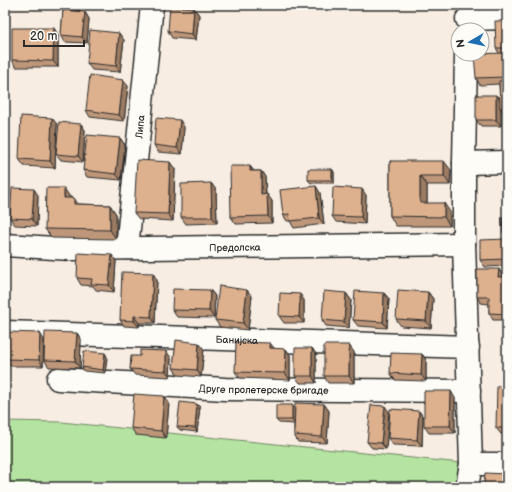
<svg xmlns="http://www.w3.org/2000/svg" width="512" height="492" viewBox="0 0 512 492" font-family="'Balsamiq Sans',sans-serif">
<rect width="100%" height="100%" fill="#f7ede2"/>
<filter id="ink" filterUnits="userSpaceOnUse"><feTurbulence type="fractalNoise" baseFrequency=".025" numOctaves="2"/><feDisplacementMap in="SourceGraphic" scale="8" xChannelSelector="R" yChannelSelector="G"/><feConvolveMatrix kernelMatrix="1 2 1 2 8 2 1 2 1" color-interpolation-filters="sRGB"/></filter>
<g filter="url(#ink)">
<path fill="#b5e3a1" stroke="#708766" d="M5,421L61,422L471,464L467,487H5Z"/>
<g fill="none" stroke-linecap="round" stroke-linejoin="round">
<g stroke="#2b2b2b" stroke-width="25">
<g id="minor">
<path d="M467,19L507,18"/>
<path d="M466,54L464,163V244L471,464L467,487"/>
<path d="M464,163L507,162"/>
<path id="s1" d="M5,245L71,249L464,244"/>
<path id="s2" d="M127,248L152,5"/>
<path id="s3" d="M5,332L468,347"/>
<path id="s4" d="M58,379L225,389L469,391"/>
<path d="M471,464H507"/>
</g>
</g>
<use href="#minor" stroke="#fdfcf7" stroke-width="22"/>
</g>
<path fill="#be977a" stroke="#2b2b2b" d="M61,5H83L84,10L73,11L85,12L89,19L87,43L65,42L61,35L63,11L61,9Z
M194,8L199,15L196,40L172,38L168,31Z
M507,21V54H505L507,57V114H504L501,109V126H481L476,120L496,95L500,100L499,84L480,85L476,78L499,53L496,48Z
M58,35V67H16L12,60Z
M124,40L120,72L92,70L87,63Z
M128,86L124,121L90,117L86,110Z
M57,124L55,168L24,166L19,159Z
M81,124L85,130L83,162L61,160L56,154Z
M184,127L182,154L158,152L154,145Z
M120,138L125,145L121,180L87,177L83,170Z
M390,161L451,170L450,185H427V203L450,212V226H396L390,216Z
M250,166L254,171H261L265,177L266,194L272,201V223L236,224L231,217Z
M175,169L173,221L139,219L134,213Z
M332,169L334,172V183H311L308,180Z
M211,183L216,190L217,223L186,224L181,217Z
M316,186L320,193L324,224L294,228L290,221H287L283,215Z
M38,195L37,226L15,225L10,218Z
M366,195L365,224L336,222L332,216Z
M70,197L74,198L78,204L110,205L116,214V239L52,238L45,229Z
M507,218V239L503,232Z
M507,239V266L485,267L480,260Z
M116,261L114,292L96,290L93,286L81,285L77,278Z
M499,269L503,276V277H507V320H493L489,313V304L481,303L477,297Z
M157,280L155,323H139V327L124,326L120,320Z
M210,290L215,296L214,318L177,317L172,310Z
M428,292L433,299L431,328L401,326L396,319Z
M346,293L351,300L349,328L326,326L322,320Z
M384,293L389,299L387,328L358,326L353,320Z
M252,296L248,330L220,327L215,320Z
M304,300V323H284L279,316Z
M77,333L81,339L80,368L49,367L44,360Z
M44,340L43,366H10L6,360V367H5V349L6,350Z
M312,348L316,354V383H300L295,376Z
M204,349L201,377L178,375L173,368Z
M286,349L290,355V380L240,378L235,372Z
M166,351L171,358L170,377L135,375L130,369L140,356Z
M354,352V383H328L324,376Z
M105,353L107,357L105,373L84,371L82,367Z
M422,354L426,360V381L395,380L390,373Z
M507,386V434H501L496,428Z
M455,398V433H429L424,426Z
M169,403L166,438L136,435L131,428Z
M324,404L329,411L327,443L298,442L294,435V424L279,423L276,420L295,409V421Z
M200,407L197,432L180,430L177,427Z
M419,411L423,417L422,446L393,445L388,438Z
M389,412L386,449L372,448L367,442Z"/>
<path fill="#9b7b63" stroke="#2b2b2b" d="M81,5H83L84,10L81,7Z
M194,8L199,15L196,40L192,34Z
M85,12L89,19L87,43L82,37Z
M54,28L58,35V67L53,61Z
M119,33L124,40L120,72L116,66Z
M504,53L507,57V79L506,77Z
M123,80L128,86L124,121L119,115Z
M496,95L501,102L500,108L501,109V126L496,120Z
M52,118L57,124L55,168L50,161Z
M180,120L184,127L182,154L177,148Z
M81,124L85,130L83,162L78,156Z
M120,138L125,145L121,180L116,174Z
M444,161L451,170L450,185L444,176Z
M170,162L175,169L173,221L168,214Z
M250,166L254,172L250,171Z
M332,169L334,172V183L332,180Z
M261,171L265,177L266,201L261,195Z
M420,176L427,185V212L420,203Z
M211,183L216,190L217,223L212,217Z
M316,186L320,193L324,224L319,218Z
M64,188L70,197V207L64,198Z
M34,189L38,195L37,226L32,219Z
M362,189L366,195L365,224L361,217Z
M267,194L272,201V223L268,216Z
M74,198L80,207L74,204Z
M444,203L450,212V226L444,217Z
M110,205L116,214V239L110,230Z
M112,255L116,261L114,292L109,285Z
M499,269L503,276V283L498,277Z
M153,273L157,280L155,323L151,317Z
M210,290L215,296L214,318L209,311Z
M247,290L252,296L248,330L243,323Z
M428,292L433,299L431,328L426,321Z
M346,293L351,300L349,328L344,322Z
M384,293L389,299L387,328L383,322Z
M300,294L304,300V323L299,317Z
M134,316L139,323V327L134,321Z
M40,333L44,340L43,366L39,360Z
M77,333L81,339L80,368L75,361Z
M199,343L204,349L201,377L197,370Z
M270,343L275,349L270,348Z
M349,345L354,352V383L349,376Z
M312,348L316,354V383L312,376Z
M5,349L7,351L6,367L5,365Z
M286,349L290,355V380L285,373Z
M166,351L171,358L170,377L166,371Z
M105,353L107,357L105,373L103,370Z
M422,354L426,360V381L421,375Z
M451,391L455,398V433L450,426Z
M164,396L169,403L166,438L161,431Z
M197,404L200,407L197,432L195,428Z
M324,404L329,411L327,443L322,437Z
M292,405L295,409V424L292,420Z
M385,406L389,412L386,449L381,443Z
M419,411L423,417L422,446L417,440Z"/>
<path fill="#ddb08e" stroke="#2b2b2b" d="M61,5H81V7L61,9Z
M170,6L194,8L192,34L168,31Z
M63,10L85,12L82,37L61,35Z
M495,21H507V48H496Z
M12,28H54L53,61L12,60Z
M90,30L119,33L116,66L87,63Z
M504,53L506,77L476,78L474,54Z
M90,75L123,80L119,115L86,110Z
M499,81H507V108H500Z
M476,95H496V120H476Z
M21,116L52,118L50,161L19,159Z
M156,118L180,120L177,148L154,145Z
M59,122L81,124L78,156L56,154Z
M87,135L120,138L116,174L83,170Z
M137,160L170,162L168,214L134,213Z
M390,161H444V176H420V203H444V217L390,216Z
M230,166H250V171H261V195L267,194L268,216L231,217Z
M308,169H332V180H308Z
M504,176H507V206H504Z
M211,183L212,217H181V184Z
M316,186L319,218L290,221L289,214L283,215L280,190Z
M333,187L362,189L361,217L332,216Z
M12,188L34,189L32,219L10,218Z
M46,188H64V198H74V204L110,205V230L45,229Z
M502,218H507V232H503Z
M507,239V259L480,260V240Z
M78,253L112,255L109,285L91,284L92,279L77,278Z
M477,269H499L498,277H507V314L489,313V297H477Z
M122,272L153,273L151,317L134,316V321L120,320Z
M219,286L247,290L243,323L215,320Z
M173,289L210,290L209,311L172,310Z
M398,290L428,292L426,321L396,319Z
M324,291L346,293L344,322L322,320Z
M355,291L384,293L383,322L353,320Z
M280,293L300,294L299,317L279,316Z
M6,332L40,333L39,360L6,359Z
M45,332L77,333L75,361L44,360Z
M176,340L199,343L197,370L173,368Z
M236,342L270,343V348L286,349L285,373L235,372Z
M324,345H349V376H324Z
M295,348H312V376H295Z
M140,350L166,351V371L130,369L131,356H140Z
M84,351L105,353L103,370L82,367Z
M391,353L422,354L421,375L390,373Z
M497,386H507V428H496Z
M424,391H451L450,426H424Z
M134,394L164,396L161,431L131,428Z
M180,402L197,404L195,428L177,427Z
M295,403L324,404L322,437L294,435Z
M276,405H292V420H276Z
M371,405L385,406L381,443L367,442Z
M390,409L419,411L417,440L388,438Z
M485,473L507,474V487H484Z"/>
</g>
<g text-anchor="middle" stroke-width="3.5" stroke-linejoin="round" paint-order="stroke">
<g font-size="10" fill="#2b2b2b" stroke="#fdfcf7">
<text dy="4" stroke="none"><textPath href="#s2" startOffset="122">Липа</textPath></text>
<text dy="4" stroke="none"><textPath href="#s1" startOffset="230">Предолска</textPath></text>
<text dy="4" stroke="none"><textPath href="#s3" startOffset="232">Банијска</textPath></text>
<text dy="4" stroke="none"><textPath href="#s4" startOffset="206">Друге пролетерске бригаде</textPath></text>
</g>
</g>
<rect width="512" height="492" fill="none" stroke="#fdfcf7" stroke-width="20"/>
<rect x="10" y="10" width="492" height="472" fill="none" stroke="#2b2b2b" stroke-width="1.5" filter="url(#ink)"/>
<g transform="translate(470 42) rotate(261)"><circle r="19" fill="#fdfcf7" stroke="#a9a8a5"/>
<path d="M0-3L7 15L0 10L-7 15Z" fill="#1f6fb2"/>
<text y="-6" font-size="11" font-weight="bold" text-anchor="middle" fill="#2b2b2b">N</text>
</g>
<path d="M24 40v6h60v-6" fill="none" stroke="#2b2b2b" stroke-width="2"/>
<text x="30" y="40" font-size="12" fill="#2b2b2b" stroke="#fdfcf7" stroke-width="3" paint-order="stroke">20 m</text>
</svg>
